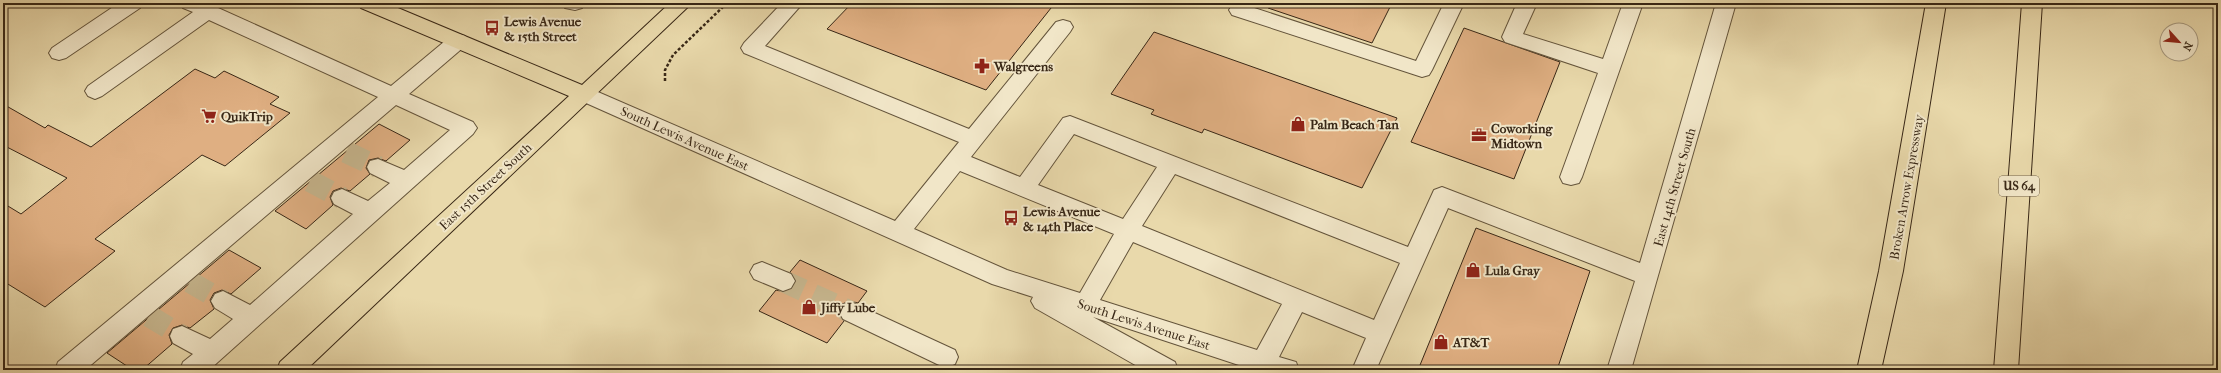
<svg xmlns="http://www.w3.org/2000/svg" width="2221" height="373" viewBox="0 0 2221 373" font-family="'IM FELL French Canon',serif">
<rect width="100%" height="100%" fill="#e9d9ab"/>
<filter id="stains"><feTurbulence type="fractalNoise" baseFrequency=".005" numOctaves="4"/><feColorMatrix values="0 0 0 0 .2 0 0 0 0 .09 0 0 0 0 .02 0 0 0 .5 -.17"/></filter>
<radialGradient id="worn" r=".72"><stop offset=".6" stop-color="#630" stop-opacity="0"/><stop offset="1" stop-color="#630" stop-opacity=".3"/></radialGradient>
<path fill="#dfaf82" stroke="#382716" d="M852,3H1055L986,90L827,29Z
M1269,3H1392L1372,43L1268,8Z
M1464,28L1560,62L1514,179L1411,142Z
M1154,32L1397,118L1362,188L1204,129L1202,133L1151,114L1154,110L1111,94Z
M195,69L215,78L224,71L279,97L270,104L290,113L225,166L202,155L95,239L115,251L45,307L3,281V203L21,214L67,178L3,145V104L45,128L48,125L91,147Z
M379,124L410,140L386,161L378,158L369,160L366,168L370,174L350,191L341,188L333,191L330,197L333,205L306,229L275,211Z
M1476,228L1590,271L1557,370H1418Z
M229,250L261,268L231,294L222,290L214,293L210,300L214,309L190,328L182,325L173,328L169,335L172,344L142,370H133L107,353Z
M800,260L867,291L858,303L850,301L842,304L838,313L844,321L827,343L759,311L776,290L784,292L792,289L796,280L790,272Z"/>
<g fill="none" stroke-linecap="round" stroke-linejoin="round">
<path stroke="#c6b58d" stroke-width="22" stroke-dasharray="22 11" stroke-linecap="butt" d="M346,152L378,167
M310,181L342,198
M783,281L851,312
M190,282L223,301
M149,316L182,336"/>
<g stroke="#64543b" stroke-width="2">
<path id="minor" d="M119,3H143L140,8L66,58L59,60L52,58L49,53L52,48Z
M180,3H207L391,86L451,36L458,34L465,36L468,41L465,46L409,94L473,122L477,128L473,134L209,370H180L183,362L193,354L173,343L170,336L173,329L182,326L210,339L233,319L215,308L211,301L215,294L223,291L250,305L353,214L334,204L331,198L334,192L342,189L368,201L390,183L370,173L367,167L370,161L378,159L404,170L450,130L396,105L85,370H55L58,362L378,97L209,20L102,96L95,99L88,96L85,91L88,86L193,12L183,8Z
M562,3H585L582,8L575,10L565,8Z
M782,3H803L765,46L969,129L1056,22L1063,20L1070,22L1073,27L1070,32L971,157L1020,177L1063,118L1070,116L1408,247L1434,190L1442,187L1640,263L1716,3H1736L1631,370H1607L1635,281L1448,208L1376,370H1352L1366,338L1302,312L1279,357L1296,362L1299,370H1254L1093,317L1175,362L1178,370H1144L1035,308L1031,301L1033,297L992,284L577,99L574,94L577,89L584,86L591,89L895,221L959,142L744,53L741,48L744,43ZM1074,134L1157,167L1123,219L1038,185ZM960,171L1114,234L1080,293L1007,270L914,229ZM1175,174L1400,263L1374,320L1142,226ZM1133,242L1282,304L1257,350L1100,300Z
M1239,3L1416,61L1444,3H1464L1432,70L1429,75L1422,77L1232,15L1229,10L1232,5Z
M1517,3H1537L1523,34L1603,59L1623,3H1643L1582,177L1579,183L1571,185L1563,183L1560,177L1598,73L1505,42L1502,37Z
M762,262L791,274L795,281L791,288L783,291L754,279L750,272L754,265Z
M851,302L955,350L958,357L955,364L946,368L937,364L843,319L839,312L843,305Z"/>
</g>
<g stroke="#382716" stroke-width="2">
<path id="major" d="M358,3H386L582,85L670,3H692L306,370H277L280,362L569,96L361,8Z"/>
</g>
<g stroke="#382716" stroke-width="2">
<path id="highway" d="M1926,3H1946L1903,271L1881,370H1857L1879,271Z
M2022,3H2042L2018,370H1994Z"/>
</g>
<path stroke="#382716" stroke-width="2.5" stroke-dasharray="3 2" stroke-linecap="butt" d="M665,81V70L673,55L727,3"/>
<use href="#minor" fill="#f1e6c8" fill-rule="evenodd"/>
<use href="#major" fill="#e9d9ab" fill-rule="evenodd"/>
<use href="#highway" fill="#e9d9ab" fill-rule="evenodd"/>
</g>
<defs>
<g id="bus-bare" transform="scale(1.2)"><path d="M-5-6H5V4H4V6H2V4H-2V6H-4V4H-5ZM-3.5-4V0h7V-4ZM-3.5 1.2v1.5H-2V1.2ZM2 1.2v1.5H3.5V1.2Z" fill="#8f2418" stroke="#f1e6c8" stroke-width="2.5" paint-order="stroke"/></g>
<g id="pharmacy-bare" transform="scale(1.2)"><path d="M-2-6h4v4h4v4h-4v4h-4v-4h-4v-4h4Z" fill="#8f2418" stroke="#f1e6c8" stroke-width="2.5" paint-order="stroke"/></g>
<g id="supermarket-bare" transform="scale(1.2)"><path d="M-6-5.5h2.5l.6 2H6L4.5 2H-2.5L-4.4-4H-6ZM-1.5 3.2a1.3 1.3 0 1 0 .1 0ZM3 3.2a1.3 1.3 0 1 0 .1 0Z" fill="#8f2418" stroke="#f1e6c8" stroke-width="2.5" paint-order="stroke"/></g>
<g id="shop-bare" transform="scale(1.2)"><path d="M-5-2.5h2.3a2.7 3.5 0 0 1 5.4 0H5L5.5 6h-11ZM-1.5-2.5h3a1.5 2.3 0 0 0-3 0Z" fill="#8f2418" stroke="#f1e6c8" stroke-width="2.5" paint-order="stroke"/></g>
<g id="office-bare" transform="scale(1.2)"><path d="M-6-3h4V-5.5h4V-3h4V5H-6ZM-1-4.5V-3h2v-1.5ZM-6 0V1H6V0Z" fill="#8f2418" stroke="#f1e6c8" stroke-width="2.5" paint-order="stroke"/></g>
</defs>
<g fill-rule="evenodd">
<use href="#bus-bare" x="492" y="28"/>
<use href="#pharmacy-bare" x="982" y="66"/>
<use href="#supermarket-bare" x="209" y="116"/>
<use href="#shop-bare" x="1298" y="124"/>
<use href="#office-bare" x="1479" y="135"/>
<use href="#bus-bare" x="1011" y="218"/>
<use href="#shop-bare" x="1473" y="270"/>
<use href="#shop-bare" x="809" y="307"/>
<use href="#shop-bare" x="1441" y="342"/>
</g>
<g text-anchor="middle" stroke-width="4" stroke-linejoin="round" paint-order="stroke">
<rect fill="#f1e6c8" stroke="#70604b" stroke-width="1" x="1999" y="176" width="40" height="20" rx="3"/>
<g font-size="12" font-weight="bold" fill="#382716">
<text x="2019" y="190">US 64</text>
</g>
<g font-size="13" font-weight="bold" fill="#382716" stroke="#f1e6c8" text-anchor="start">
<text x="504" y="26">Lewis Avenue<tspan x="504" dy="15">&amp; 15th Street</tspan></text>
<text x="994" y="71">Walgreens</text>
<text x="221" y="121">QuikTrip</text>
<text x="1310" y="129">Palm Beach Tan</text>
<text x="1491" y="133">Coworking<tspan x="1491" dy="15">Midtown</tspan></text>
<text x="1023" y="216">Lewis Avenue<tspan x="1023" dy="15">&amp; 14th Place</tspan></text>
<text x="1485" y="275">Lula Gray</text>
<text x="821" y="312">Jiffy Lube</text>
<text x="1453" y="347">AT&amp;T</text>
</g>
<g font-size="13" fill="#382716" stroke="#f1e6c8">
<text transform="translate(685 138) rotate(24)" y="5">South Lewis Avenue East</text>
<text transform="translate(485 186) rotate(-43)" y="5">East 15th Street South</text>
<text transform="translate(1674 187) rotate(-74)" y="5">East 14th Street South</text>
<text transform="translate(1906 187) rotate(-80)" y="5">Broken Arrow Expressway</text>
<text transform="translate(1144 324) rotate(18)" y="5">South Lewis Avenue East</text>
</g>
</g>
<rect width="2221" height="373" fill="none" stroke="#e9d9ab" stroke-width="16"/>
<rect x="4" y="4" width="2213" height="365" fill="none" stroke="#382716" stroke-width="2"/>
<rect x="8" y="8" width="2205" height="357" fill="none" stroke="#382716"/>
<g transform="translate(2179 42) rotate(117)"><circle r="19" fill="#f1e6c8" stroke="#a79a81"/>
<path d="M0-3L7 15L0 10L-7 15Z" fill="#8f2418"/>
<text y="-6" font-size="11" font-weight="bold" text-anchor="middle" fill="#382716">N</text>
</g>
<rect width="100%" height="100%" filter="url(#stains)"/>
<rect width="100%" height="100%" fill="url(#worn)"/>
</svg>
